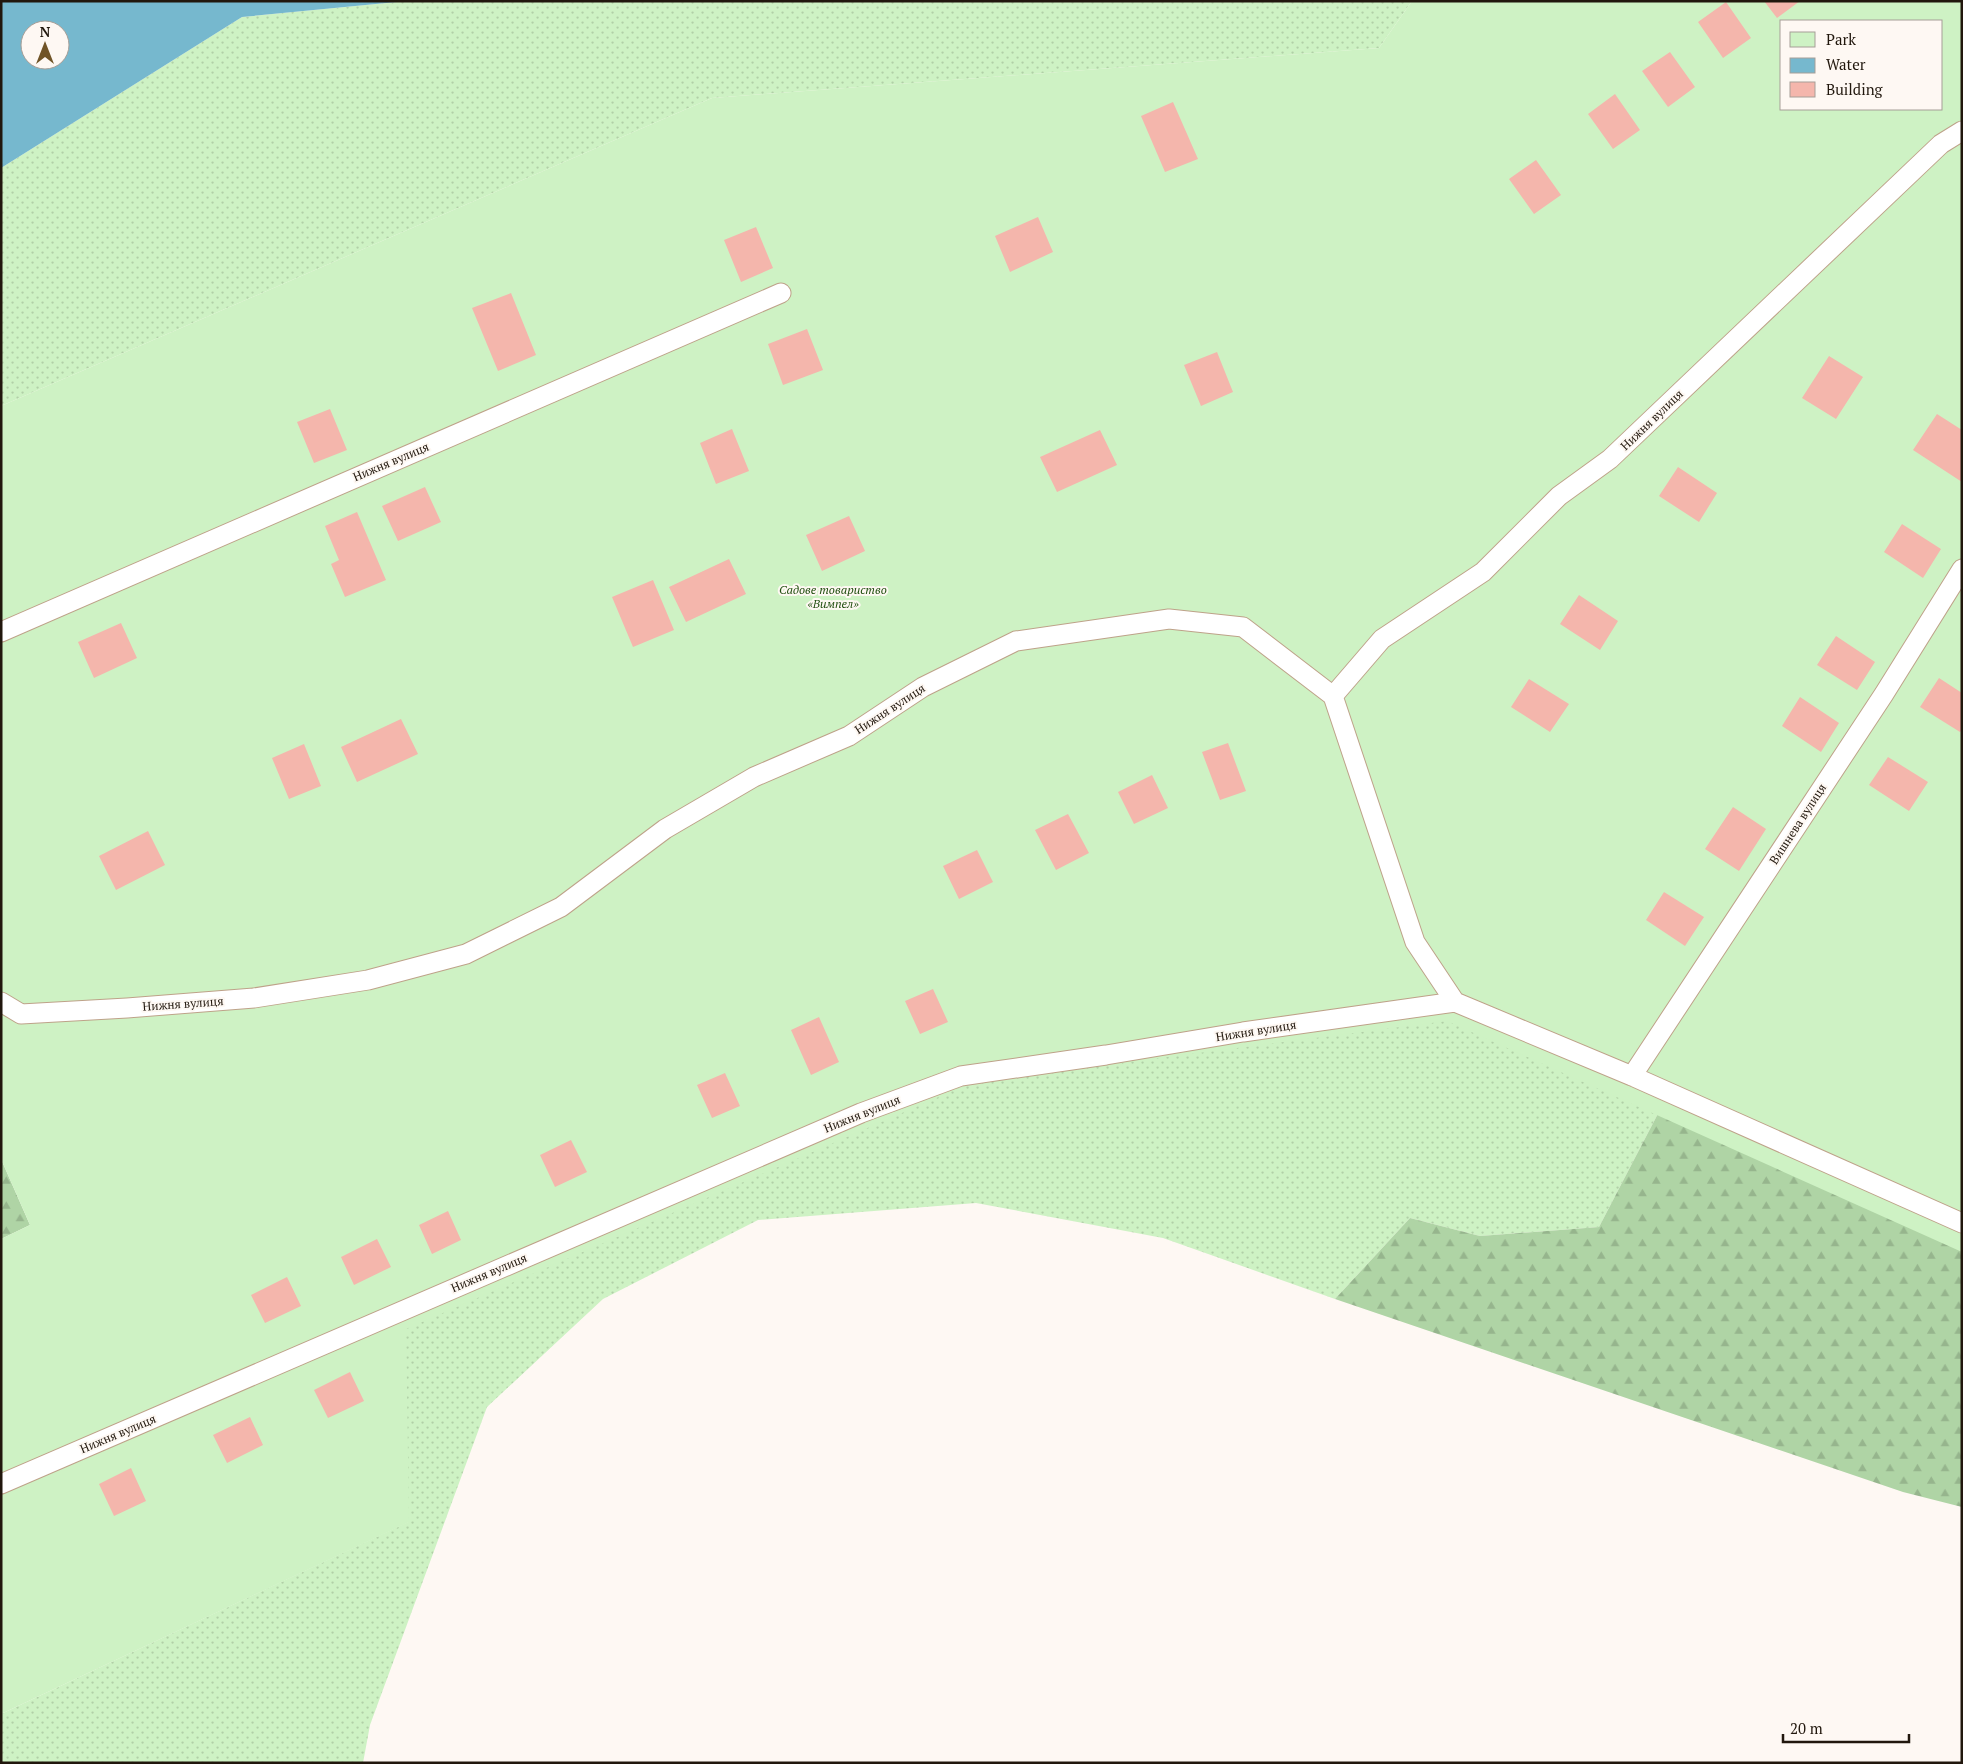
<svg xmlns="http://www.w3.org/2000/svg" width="1963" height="1764" viewBox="0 0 1963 1764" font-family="'PT Serif',serif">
<defs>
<pattern id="grass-dots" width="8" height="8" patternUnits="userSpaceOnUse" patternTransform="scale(1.25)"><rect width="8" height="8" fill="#cef2c4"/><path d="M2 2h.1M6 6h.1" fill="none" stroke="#b1cfa7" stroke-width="1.8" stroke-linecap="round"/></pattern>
<pattern id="forest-firs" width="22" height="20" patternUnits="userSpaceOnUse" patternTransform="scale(1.25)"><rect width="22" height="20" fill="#afd4a5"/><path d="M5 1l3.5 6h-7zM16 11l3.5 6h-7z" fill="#96b58d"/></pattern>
</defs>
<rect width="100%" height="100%" fill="#fef8f3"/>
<path fill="url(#grass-dots)" d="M407,1H1412L1379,48L712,98L1,406V168L242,17Z
M1456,1013L1663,1104L1599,1227L1480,1236L1410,1218L1335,1299L1163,1238L976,1203L758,1220L603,1299L487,1407L370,1725L363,1763H1V1714L408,1522L396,1329L954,1084Z"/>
<path fill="url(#forest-firs)" d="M1663,1104L1962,1243V1507L1903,1492L1335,1299L1410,1218L1480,1236L1599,1227Z
M1,1159L30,1225L1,1239Z"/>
<path fill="#cef2c4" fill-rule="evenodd" d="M1412,1H1962V1252L1447,1021L973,1082L406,1329L409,1522L1,1714V1239L30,1225L1,1159V406L712,98L1379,48ZM1782,21H1942V109H1782Z"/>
<path fill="#76b8ce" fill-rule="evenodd" d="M1,1H407L242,17L1,168ZM30,30H60V60H30Z"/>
<path fill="#f4b6ac" d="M1764,1H1800L1777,18Z
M1726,2L1751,38L1723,58L1698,22Z
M1670,52L1695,87L1668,107L1642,71Z
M1615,94L1640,130L1613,149L1588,114Z
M1173,102L1198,159L1165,172L1141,116Z
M1536,160L1561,195L1534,214L1509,179Z
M1038,217L1053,252L1010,272L995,236Z
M756,227L773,268L741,282L724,240Z
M511,293L536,355L498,371L472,308Z
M807,329L823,370L783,385L768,344Z
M1217,352L1233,392L1201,406L1184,365Z
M1829,356L1863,377L1836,419L1802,398Z
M330,409L347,450L314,463L297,422Z
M1937,414L1962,430V482L1913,450Z
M732,429L749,471L716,484L700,443Z
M1100,430L1117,465L1057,492L1040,457Z
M1678,467L1717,493L1699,522L1659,496Z
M425,487L441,522L398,541L382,506Z
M357,512L386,580L345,597L331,564L339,560L325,526Z
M849,516L865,551L822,571L806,535Z
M1902,524L1941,549L1923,578L1884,552Z
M729,559L746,594L686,622L669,587Z
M653,580L674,630L633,647L612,597Z
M1579,595L1618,621L1600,650L1560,624Z
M121,623L137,658L94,678L78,642Z
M1836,636L1875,662L1857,690L1817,665Z
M1939,678L1962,693V730L1960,732L1920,707Z
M1529,679L1569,704L1550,732L1511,707Z
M1800,697L1839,723L1821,752L1782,726Z
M401,719L418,754L357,782L341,747Z
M1228,743L1246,791L1220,800L1202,752Z
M304,744L321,786L289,799L272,758Z
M1888,757L1928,782L1909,811L1869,785Z
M1152,775L1168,808L1134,824L1118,792Z
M1733,807L1766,829L1739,871L1705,849Z
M1068,814L1089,853L1056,870L1035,830Z
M148,831L165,865L116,890L99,856Z
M977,850L993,882L959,899L943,866Z
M1664,892L1704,917L1685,946L1646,920Z
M933,989L948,1022L920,1034L905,1001Z
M819,1017L839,1062L811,1075L791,1030Z
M725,1073L740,1106L712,1118L697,1085Z
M571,1140L587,1172L555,1187L540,1155Z
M448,1211L461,1240L432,1254L419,1225Z
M377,1239L391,1267L354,1285L341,1257Z
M287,1277L301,1306L265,1323L251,1295Z
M350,1372L364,1401L328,1418L314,1390Z
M250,1417L263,1445L227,1463L213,1435Z
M131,1468L146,1501L114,1516L99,1484Z"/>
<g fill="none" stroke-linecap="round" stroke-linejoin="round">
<g stroke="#bea289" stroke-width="21">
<path id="service" d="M1,632L781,293
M1333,696L1415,942L1455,1002
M1,1002L21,1014L127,1008L254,998L368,980L466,954L561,907L665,829L754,777L849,736L923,687L1016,641L1169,619L1243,627L1333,696L1382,639L1483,572L1559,496L1610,459L1941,144L1962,131
M1455,1002L1632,1076L1962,1223
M1632,1076L1884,694L1962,569
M1,1484L861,1113L961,1076L1106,1055L1243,1032L1455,1002"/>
</g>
<use href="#service" stroke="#fff" stroke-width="19"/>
</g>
<g text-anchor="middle" stroke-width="4" stroke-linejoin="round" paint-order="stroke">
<g font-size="12" fill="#21170d" stroke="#fef8f3">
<text transform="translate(1652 420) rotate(-44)" y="4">Нижня вулиця</text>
<text transform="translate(391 462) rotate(-23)" y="4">Нижня вулиця</text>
<text transform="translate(890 709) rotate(-33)" y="4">Нижня вулиця</text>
<text transform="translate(1798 824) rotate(-57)" y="4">Вишнева вулиця</text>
<text transform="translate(183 1004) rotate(-4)" y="4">Нижня вулиця</text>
<text transform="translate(1256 1031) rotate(-9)" y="4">Нижня вулиця</text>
<text transform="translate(862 1114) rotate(-22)" y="4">Нижня вулиця</text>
<text transform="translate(489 1273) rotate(-23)" y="4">Нижня вулиця</text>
<text transform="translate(118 1434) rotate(-23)" y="4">Нижня вулиця</text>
</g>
<g font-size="12" font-style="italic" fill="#204e0f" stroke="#fef8f3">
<text x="833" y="594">Садове товариство<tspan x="833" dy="14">«Вимпел»</tspan></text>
</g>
</g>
<rect width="1963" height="1764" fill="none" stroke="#21170d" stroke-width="5"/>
<rect x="1780" y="20" width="162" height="90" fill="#fef8f3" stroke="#a69e97"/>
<rect x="1790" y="32" width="25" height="15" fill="#cef2c4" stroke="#a69e97"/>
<text x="1826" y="45" font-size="15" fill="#21170d">Park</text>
<rect x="1790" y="58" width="25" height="15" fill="#76b8ce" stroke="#a69e97"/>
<text x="1826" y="70" font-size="15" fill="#21170d">Water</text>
<rect x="1790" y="82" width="25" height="15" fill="#f4b6ac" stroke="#a69e97"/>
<text x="1826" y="95" font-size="15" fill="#21170d">Building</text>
<g transform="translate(45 45)"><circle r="24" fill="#fef8f3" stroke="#a69e97"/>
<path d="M0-4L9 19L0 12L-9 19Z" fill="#705427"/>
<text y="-8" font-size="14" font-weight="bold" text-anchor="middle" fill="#21170d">N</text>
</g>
<path d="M1783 1734v8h126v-8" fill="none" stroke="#21170d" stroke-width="2.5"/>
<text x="1790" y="1734" font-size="15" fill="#21170d" stroke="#fef8f3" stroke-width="4" paint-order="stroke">20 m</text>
</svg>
